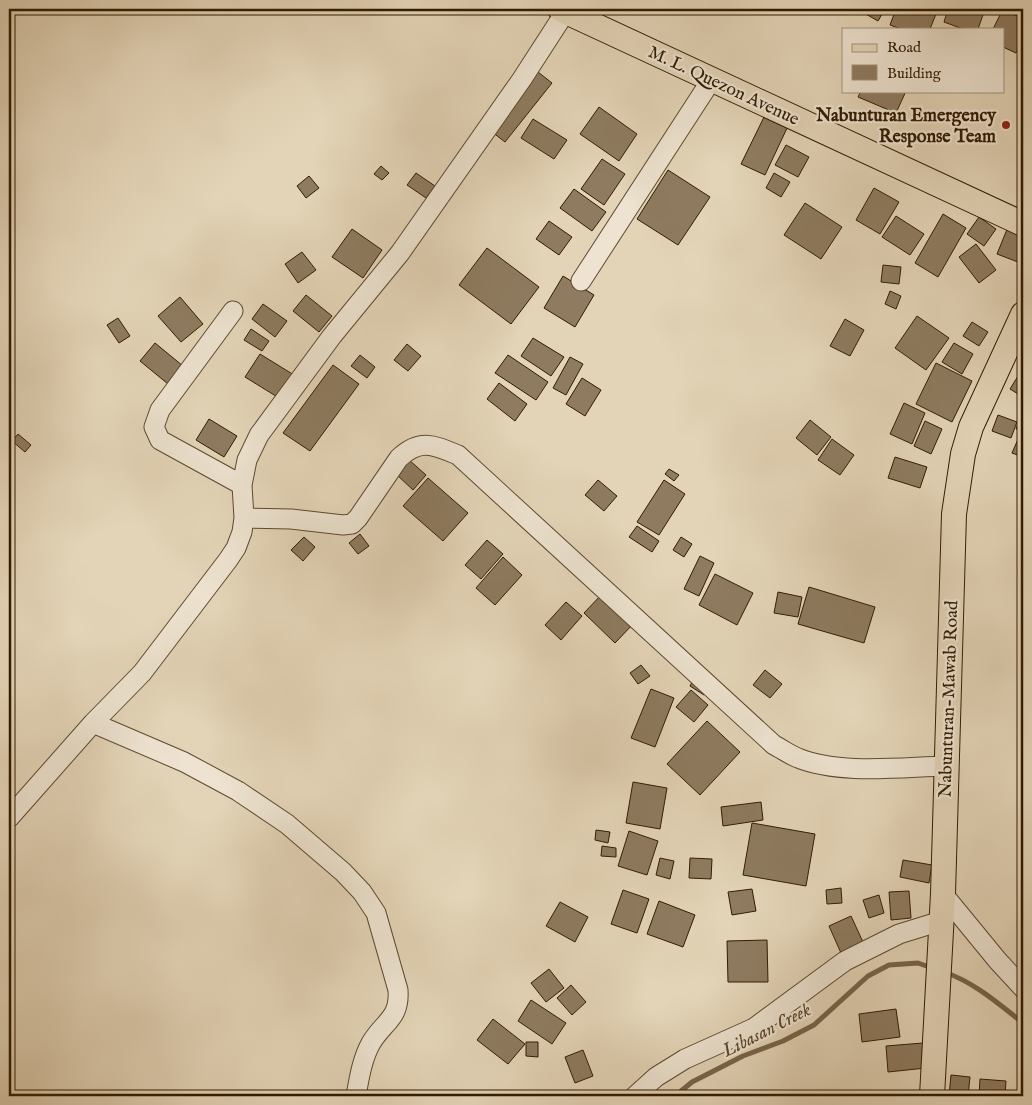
<svg xmlns="http://www.w3.org/2000/svg" width="1032" height="1105" viewBox="0 0 1032 1105" font-family="'IM FELL English',serif">
<rect width="100%" height="100%" fill="#e3d4b7"/>
<filter id="stains"><feTurbulence type="fractalNoise" baseFrequency=".004" numOctaves="4"/><feColorMatrix values="0 0 0 0 .2 0 0 0 0 .09 0 0 0 0 .02 0 0 0 .5 -.17"/></filter>
<radialGradient id="worn" r=".72"><stop offset=".6" stop-color="#630" stop-opacity="0"/><stop offset="1" stop-color="#630" stop-opacity=".3"/></radialGradient>
<g fill="none" stroke-linecap="round" stroke-linejoin="round">
<path stroke="#776449" stroke-width="5" d="M944,972C974,982 999,1004 1023,1023
M675,1096L692,1082L743,1056L783,1041L814,1025L868,976L889,965L918,963L932,968"/>
</g>
<path fill="#8e7b60" stroke="#311b02" d="M857,9H885L878,21Z
M896,9H938L930,29H901L890,25Z
M948,9H985L978,29H963L944,22Z
M1003,9L1023,19V39L1016,53L1003,47V29H993Z
M538,72L552,83L505,142L492,132Z
M861,91H906L896,113L858,97Z
M599,107L637,134L619,161L580,134Z
M765,115L788,126L765,175L741,164Z
M533,119L567,140L554,159L521,138Z
M786,145L809,157L798,177L775,165Z
M602,159L625,174L604,205L581,189Z
M381,166L389,173L382,180L374,174Z
M668,170L710,197L678,245L637,219Z
M416,173L435,186L426,198L407,185Z
M774,173L790,182L781,197L766,188Z
M309,176L319,188L306,198L297,186Z
M874,188L899,202L880,234L856,220Z
M574,189L606,212L592,231L560,208Z
M805,203L842,227L821,259L784,235Z
M943,214L966,228L938,277L915,263Z
M896,216L924,234L910,255L882,237Z
M979,217L996,229L984,246L967,234Z
M549,221L572,237L559,255L536,239Z
M1008,227L1023,233V264L997,254Z
M352,229L382,250L363,278L332,257Z
M976,244L996,270L979,283L959,257Z
M487,248L539,287L511,324L459,285Z
M302,252L316,270L298,283L285,264Z
M883,265L901,267L899,284L881,282Z
M563,276L594,295L575,327L544,308Z
M890,291L901,296L896,309L885,304Z
M306,295L332,316L319,332L293,311Z
M180,297L203,324L181,342L158,316Z
M263,304L287,321L275,337L252,319Z
M917,316L949,338L926,370L895,348Z
M118,318L130,336L119,343L107,325Z
M845,319L864,330L850,356L830,346Z
M972,322L988,332L979,346L963,336Z
M251,329L269,341L262,351L244,340Z
M533,338L564,357L551,376L521,356Z
M155,343L183,366L168,384L140,361Z
M954,343L973,354L962,374L942,362Z
M407,344L421,356L408,371L394,360Z
M260,354L294,375L279,398L245,377Z
M360,355L375,367L367,378L351,366Z
M508,355L548,382L536,400L495,373Z
M570,357L583,364L566,395L553,388Z
M936,363L972,381L952,422L916,404Z
M333,365L359,384L310,451L283,433Z
M1023,368V397L1010,389Z
M582,378L601,390L585,416L566,404Z
M499,383L527,404L515,421L487,399Z
M904,403L925,413L912,444L890,434Z
M1023,410V431L1016,429Z
M998,415L1017,422L1011,438L992,431Z
M209,419L237,436L224,457L196,440Z
M810,420L831,437L817,455L796,438Z
M925,421L942,429L931,454L914,446Z
M18,434L31,445L25,452L12,441Z
M1019,437L1023,438V457L1012,453Z
M832,439L854,455L840,475L818,460Z
M895,457L927,467L920,488L888,478Z
M408,459L426,475L413,490L395,473Z
M669,469L679,475L674,481L665,474Z
M428,478L468,513L443,541L403,506Z
M598,480L617,496L604,511L585,495Z
M664,480L685,494L659,535L637,522Z
M637,526L659,541L652,552L629,537Z
M360,534L369,546L358,554L349,543Z
M304,537L315,547L303,561L291,550Z
M681,537L692,544L684,557L673,550Z
M487,540L503,554L481,579L465,565Z
M700,556L714,563L699,596L684,589Z
M503,557L522,575L495,605L476,588Z
M715,574L753,593L737,625L699,605Z
M809,587L875,607L864,643L798,624Z
M778,592L802,597L798,617L774,613Z
M603,593L635,622L615,643L584,613Z
M566,602L582,616L561,640L545,625Z
M641,665L650,676L638,684L630,673Z
M765,670L782,684L770,698L753,685Z
M694,678L709,687L704,695L690,686Z
M651,689L674,698L655,747L631,738Z
M691,690L708,705L694,722L676,707Z
M707,721L740,752L700,795L667,764Z
M633,782L667,788L660,829L626,823Z
M761,802L763,820L723,826L721,807Z
M752,823L815,834L806,886L743,875Z
M596,830L610,832L608,843L595,840Z
M629,831L658,841L647,875L618,866Z
M602,846L616,848V857L601,856Z
M660,858L674,861L670,879L656,875Z
M690,858L712,859L711,879L689,878Z
M903,860L932,865L929,883L900,877Z
M841,888L842,903L827,904L826,890Z
M752,889L756,911L732,915L728,892Z
M623,890L649,899L637,933L611,924Z
M909,891L911,918L891,920L889,892Z
M879,895L884,913L869,918L863,900Z
M659,901L695,915L683,947L647,934Z
M560,902L588,917L575,942L546,926Z
M851,916L863,942L841,953L829,926Z
M767,940L768,982H728L727,941Z
M549,969L564,988L546,1002L531,983Z
M571,985L586,1002L572,1015L557,998Z
M531,1000L566,1023L552,1044L518,1021Z
M896,1009L900,1037L862,1042L859,1014Z
M493,1019L525,1044L508,1064L477,1040Z
M526,1042H538V1057L526,1056Z
M923,1043L926,1068L888,1072L886,1046Z
M583,1050L593,1076L575,1083L565,1057Z
M951,1075L970,1077L968,1096H949Z
M980,1079L1006,1081L1005,1096H979Z"/>
<g fill="none" stroke-linecap="round" stroke-linejoin="round">
<g stroke="#5e492f" stroke-width="21">
<path id="minor" d="M581,281L712,79
M233,311L160,410L154,427L160,440L242,485
M244,518L291,519L343,525L352,524L358,518L399,458C420,438 434,445 458,455L774,745C782,749 790,755 798,758C840,775 901,767 946,766
M93,723L184,762L238,791L287,824L343,872L362,892L376,913L398,990C400,1019 384,1021 371,1043C362,1059 359,1079 356,1096
M9,818L93,723L142,673L228,560L236,548L242,532L244,518L242,485L247,460L259,435L332,336L400,253L522,79L566,11
M943,894L998,961L1023,988
M635,1096L656,1077L685,1059L754,1028L845,961L899,934L941,921"/>
</g>
<g stroke="#311b02" stroke-width="26">
<path id="major" d="M560,9L1023,224
M932,1096L943,894L954,514L963,454L971,427L1023,314"/>
</g>
<use href="#minor" stroke="#ede3d0" stroke-width="19"/>
<use href="#major" stroke="#e3d4b7" stroke-width="24"/>
</g>
<circle fill="#8f2418" stroke="#ede3d0" stroke-width="2" cx="1006" cy="125" r="5"/>
<g text-anchor="middle" stroke-width="4.5" stroke-linejoin="round" paint-order="stroke">
<g font-size="18" fill="#311b02" stroke="#ede3d0">
<text transform="translate(724 85) rotate(25)" y="6">M. L. Quezon Avenue</text>
<text transform="translate(948 699) rotate(-88)" y="6">Nabunturan-Mawab Road</text>
</g>
<g font-size="18" font-weight="bold" fill="#311b02" stroke="#ede3d0" text-anchor="end">
<text x="996" y="121">Nabunturan Emergency<tspan x="996" dy="21">Response Team</tspan></text>
</g>
<g font-size="19" font-style="italic" fill="#5a462c" stroke="#ede3d0">
<text transform="translate(766 1029) rotate(-27)" y="7">Libasan Creek</text>
</g>
</g>
<rect width="1032" height="1105" fill="none" stroke="#e3d4b7" stroke-width="30"/>
<rect x="10" y="10" width="1012" height="1085" fill="none" stroke="#311b02" stroke-width="2.5"/>
<rect x="15" y="15" width="1002" height="1075" fill="none" stroke="#311b02"/>
<rect x="842" y="28" width="162" height="65" fill="#ede3d0" stroke="#a2937e"/>
<rect x="852" y="44" width="25" height="8" fill="#e3d4b7" stroke="#a2937e"/>
<text x="887" y="52" font-size="15" fill="#311b02">Road</text>
<rect x="852" y="65" width="25" height="15" fill="#8e7b60" stroke="#a2937e"/>
<text x="887" y="78" font-size="15" fill="#311b02">Building</text>
<rect width="100%" height="100%" filter="url(#stains)"/>
<rect width="100%" height="100%" fill="url(#worn)"/>
</svg>
